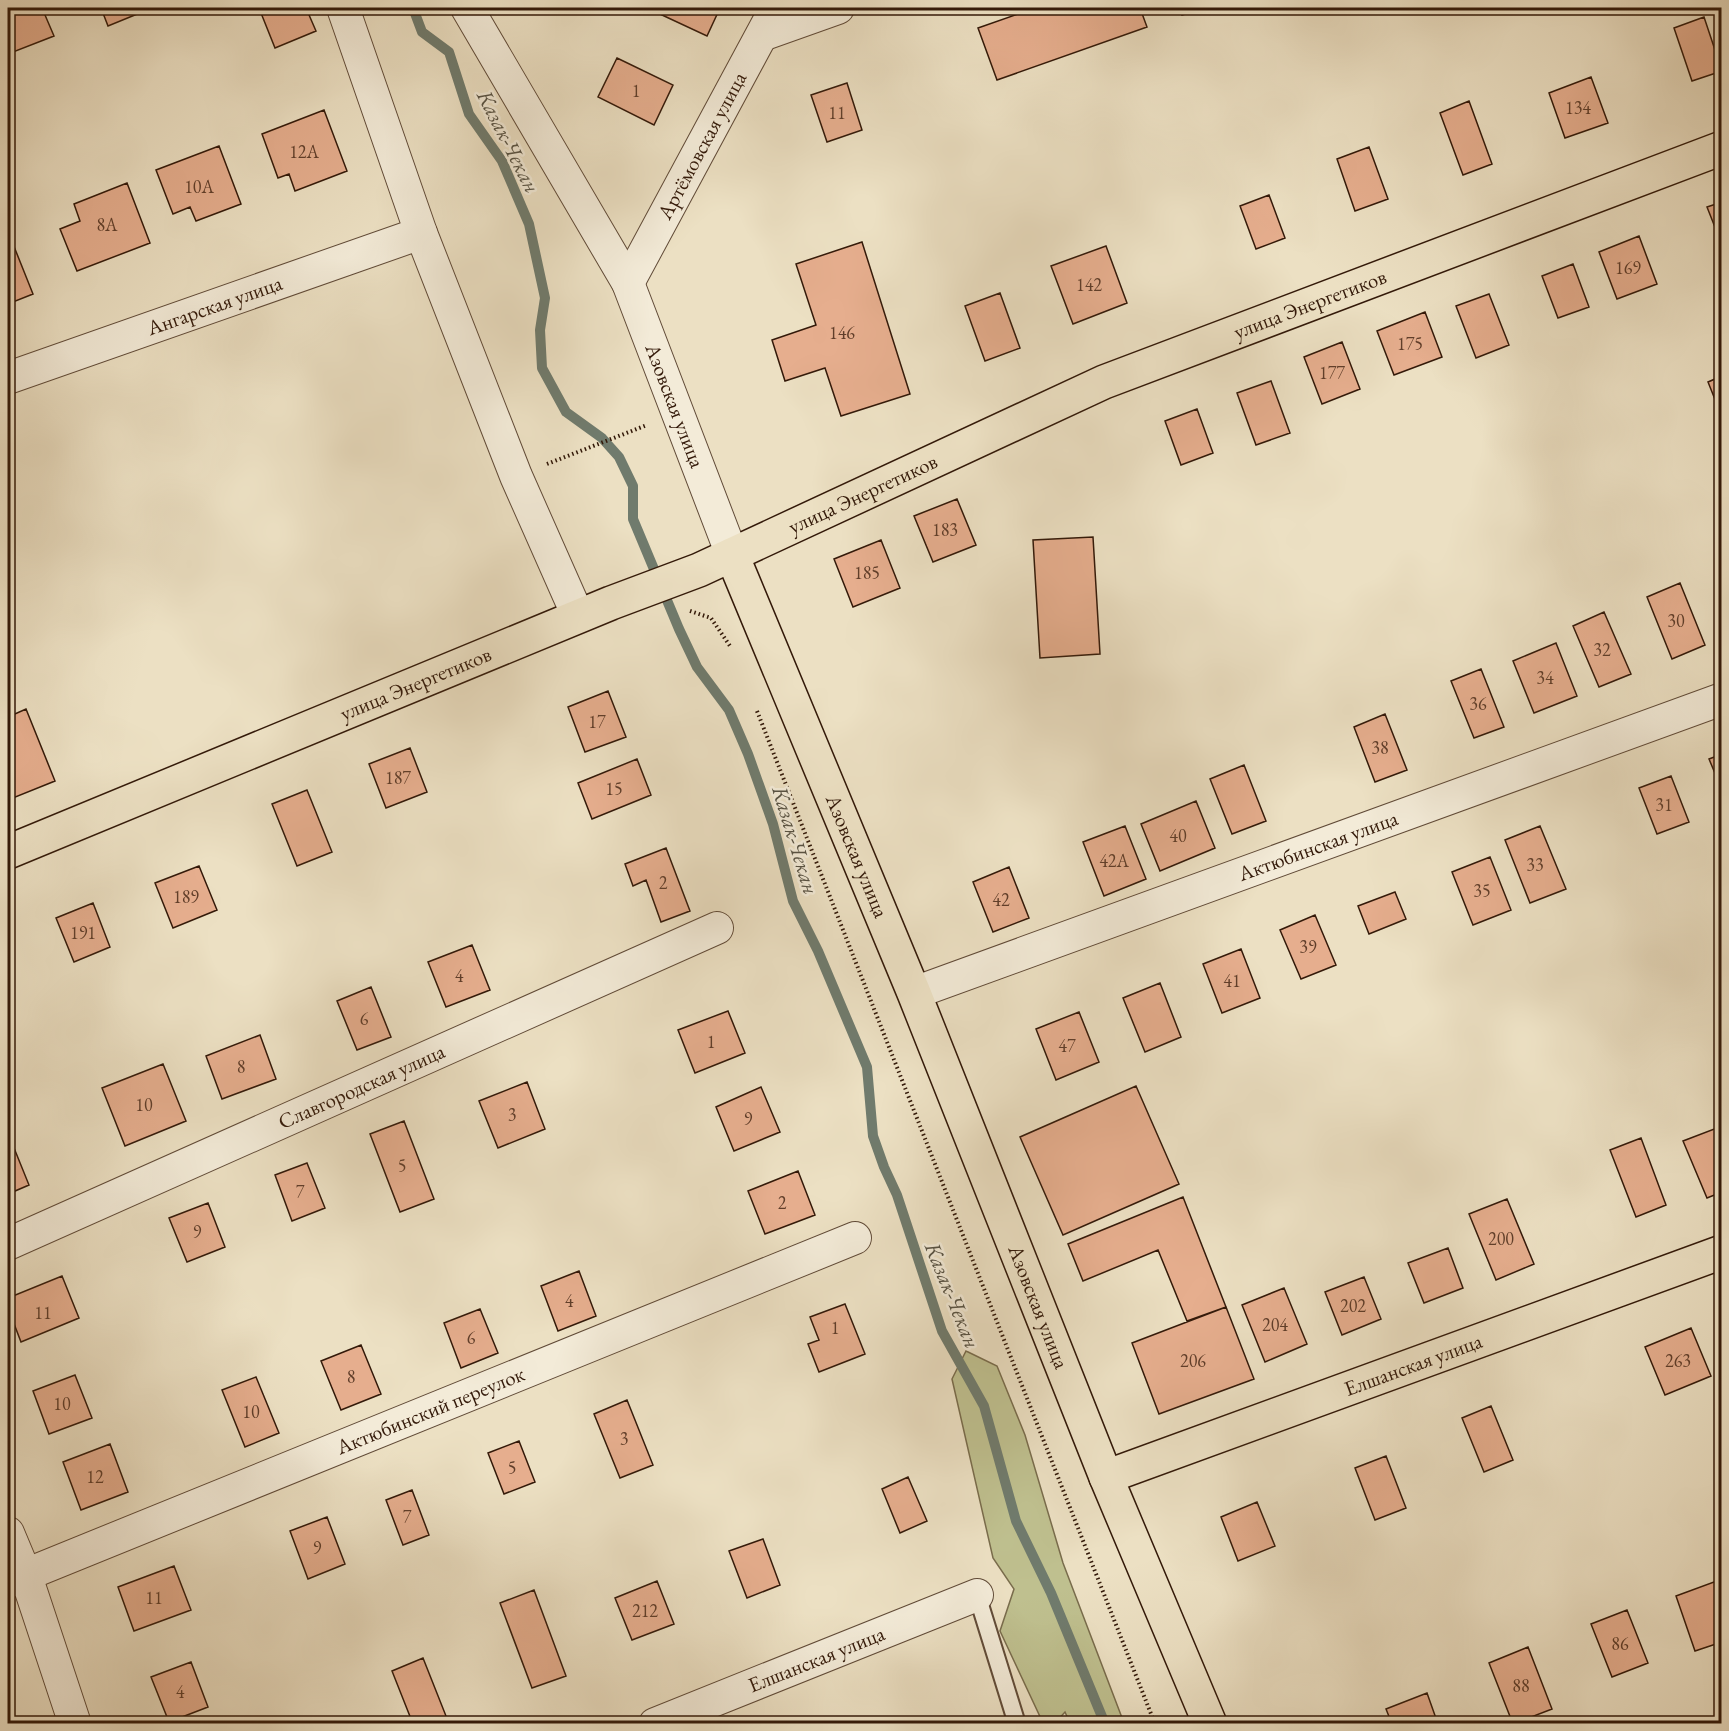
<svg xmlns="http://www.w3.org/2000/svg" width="1729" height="1731" viewBox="0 0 1729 1731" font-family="'EB Garamond',serif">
<rect width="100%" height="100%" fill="#ece0c3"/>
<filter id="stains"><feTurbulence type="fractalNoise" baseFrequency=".00333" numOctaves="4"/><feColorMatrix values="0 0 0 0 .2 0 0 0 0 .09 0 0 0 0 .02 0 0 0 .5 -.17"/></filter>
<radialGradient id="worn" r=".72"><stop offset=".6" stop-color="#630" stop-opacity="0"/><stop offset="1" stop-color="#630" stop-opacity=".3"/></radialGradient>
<path fill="#bfc08f" stroke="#796c4c" stroke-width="1.5" d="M966,1351L997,1366L1025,1435L1063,1563L1124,1723H1070L1065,1712L1055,1723H1043L1000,1631L1014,1589L993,1558L952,1379Z"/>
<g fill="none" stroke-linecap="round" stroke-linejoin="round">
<path stroke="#707b6d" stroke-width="10" d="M413,8L422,32L449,52L469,114L502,161L529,224L545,298L540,330L542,368L566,412L602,438L619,457L633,486V519L679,629L697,667L729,710L748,754L773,824L793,901L818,951L867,1067L873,1136L884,1167L897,1195L942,1331L984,1406L1016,1521L1051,1593L1105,1724"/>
</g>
<path fill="#e6ae8e" stroke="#331909" stroke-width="1.5" d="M8,8H42L54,36L8,54Z
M101,8H152L108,26Z
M259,8H306L316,31L275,48Z
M647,8H720L707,36Z
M1035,8H1140L1147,27L997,80L978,28Z
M1180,8H1206L1182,15Z
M1704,17L1722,71L1692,81L1674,28Z
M617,58L673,85L654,125L598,97Z
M1591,77L1608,123L1565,138L1549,93Z
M847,83L862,130L827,142L811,95Z
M1469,101L1492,164L1463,175L1440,113Z
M324,110L347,171L295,191L289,174L278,178L262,134Z
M219,146L241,204L196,221L190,207L173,214L156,170Z
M1369,147L1388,199L1355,211L1337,159Z
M127,183L150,243L77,271L60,229L80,221L74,204Z
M1269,195L1285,238L1256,249L1240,206Z
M1722,202V245L1707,207Z
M1639,236L1657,284L1617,299L1599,252Z
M11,239L33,294L8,304V240Z
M862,242L910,394L841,416L825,368L785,381L772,340L816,325L796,264Z
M1106,246L1127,303L1073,324L1051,266Z
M1573,264L1589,307L1558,318L1542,276Z
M1000,293L1020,348L985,361L965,306Z
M1489,294L1509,345L1476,358L1456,306Z
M1425,312L1442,357L1394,375L1377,331Z
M1342,342L1360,389L1322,404L1304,357Z
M1722,376V417L1708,382Z
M1271,381L1290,433L1256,445L1237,393Z
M1197,409L1213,453L1181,465L1165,421Z
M957,499L976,545L933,562L914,516Z
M1093,537L1100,654L1040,658L1033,540Z
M881,540L900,588L853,607L834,559Z
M1680,583L1705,645L1672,659L1647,597Z
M1604,612L1631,674L1599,687L1573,626Z
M1556,643L1577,696L1534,713L1513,661Z
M1481,669L1504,727L1474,738L1451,681Z
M608,691L626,737L585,752L568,707Z
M26,709L55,781L8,800V717Z
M1385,714L1407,770L1375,782L1354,727Z
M410,748L427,792L386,808L369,764Z
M1722,754V790L1709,759Z
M637,759L651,795L592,819L578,783Z
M1244,765L1266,821L1232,834L1210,779Z
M1671,776L1689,822L1657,834L1639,788Z
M307,790L332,852L297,866L272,804Z
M1196,801L1215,848L1160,871L1141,824Z
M1125,826L1146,879L1104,896L1083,842Z
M1540,826L1566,889L1530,903L1505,840Z
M666,848L690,911L661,922L646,880L633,886L625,864Z
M1490,857L1511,910L1473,925L1452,872Z
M199,866L217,910L173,928L155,883Z
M1009,867L1029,918L993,932L973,882Z
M1395,892L1406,919L1369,934L1358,906Z
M93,903L110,947L74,962L56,918Z
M1315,915L1336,965L1301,979L1280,930Z
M472,945L490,990L446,1007L428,962Z
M1241,949L1260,998L1222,1013L1203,964Z
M1160,983L1181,1037L1145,1052L1123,998Z
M371,987L391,1037L357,1050L337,1001Z
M728,1011L745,1053L695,1073L678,1030Z
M1079,1012L1099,1062L1056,1080L1036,1029Z
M260,1035L276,1079L222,1099L206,1056Z
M163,1064L186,1121L125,1146L102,1088Z
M527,1082L545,1129L498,1148L479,1101Z
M1136,1086L1179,1184L1063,1235L1020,1137Z
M761,1087L780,1132L734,1151L716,1107Z
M404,1121L434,1199L400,1212L370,1134Z
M1722,1126V1192L1707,1198L1683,1141Z
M1641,1138L1666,1205L1636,1217L1610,1150Z
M12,1143L29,1185L8,1194V1145Z
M307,1163L325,1208L292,1221L275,1175Z
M798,1171L815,1215L765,1234L748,1191Z
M1183,1197L1226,1307L1187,1321L1158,1250L1083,1281L1068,1244Z
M1507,1199L1534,1264L1496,1280L1469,1214Z
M208,1203L225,1247L187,1262L169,1218Z
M1448,1248L1463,1288L1424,1303L1408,1263Z
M579,1271L596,1316L558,1331L541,1286Z
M62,1276L79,1318L21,1342L8,1308V1298Z
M1364,1277L1381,1319L1342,1335L1325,1292Z
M1284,1288L1307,1344L1265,1362L1242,1305Z
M845,1304L865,1354L819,1372L808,1344L819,1340L810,1317Z
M1226,1307L1254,1379L1159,1414L1132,1343Z
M480,1309L498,1353L461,1368L444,1323Z
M1691,1328L1711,1376L1665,1395L1645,1347Z
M361,1345L381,1394L341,1410L321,1361Z
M75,1375L92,1418L49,1434L33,1391Z
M256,1377L279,1433L245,1447L222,1390Z
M627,1400L653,1465L620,1478L594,1414Z
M1491,1406L1513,1460L1484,1472L1462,1418Z
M519,1441L535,1482L504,1494L488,1453Z
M110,1444L128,1492L81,1510L63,1462Z
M1386,1456L1406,1508L1375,1520L1355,1468Z
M908,1477L927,1521L900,1533L882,1489Z
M412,1490L429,1535L403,1545L386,1500Z
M1257,1502L1275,1546L1238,1561L1221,1517Z
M327,1517L345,1564L308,1579L290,1531Z
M763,1539L780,1585L747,1598L729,1551Z
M174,1566L191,1610L134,1631L118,1587Z
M1722,1579V1642L1695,1651L1676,1596Z
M657,1581L674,1624L632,1640L615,1598Z
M534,1590L566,1676L532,1688L500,1603Z
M1627,1610L1648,1663L1612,1677L1591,1624Z
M1528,1647L1552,1709L1513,1724L1489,1663Z
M423,1658L446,1716L428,1724H413L392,1671Z
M191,1662L208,1707L169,1722L151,1677Z
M1427,1693L1438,1724H1392L1386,1709Z"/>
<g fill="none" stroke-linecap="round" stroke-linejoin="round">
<g stroke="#614b38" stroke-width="20">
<path id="lane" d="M977,1595L1017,1724"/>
</g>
<g stroke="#614b38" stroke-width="34">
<g id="street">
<path d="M343,8L421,233L516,476L578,616"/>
<path id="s1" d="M467,8L628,283L732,555"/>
<path d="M762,35L838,8"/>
<path id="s2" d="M628,283L776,8"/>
<path id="s3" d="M8,378L421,233"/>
<path id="s4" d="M914,993L1722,699"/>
<path id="s5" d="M8,1244L717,928"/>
<path d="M8,1533L26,1576L75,1724"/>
<path id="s6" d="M8,1582L855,1238"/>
<path id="s7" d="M655,1724L977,1595"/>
</g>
</g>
<g stroke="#331909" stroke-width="36">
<g id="primary">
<path id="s8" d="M732,555L914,993L1106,1477L1210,1724"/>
<path id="s9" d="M8,852L611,603L699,570L1104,382L1722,148"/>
<path id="s10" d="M1106,1477L1722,1252"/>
</g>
</g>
<path stroke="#331909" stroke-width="4" stroke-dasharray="1.5 3" stroke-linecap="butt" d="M547,464L647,425
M690,611L711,618L730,646
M757,711L1155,1724"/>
<use href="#lane" stroke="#f3ebd8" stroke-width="16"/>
<use href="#street" stroke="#f3ebd8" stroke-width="32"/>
<use href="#primary" stroke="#ece0c3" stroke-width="33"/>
</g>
<g text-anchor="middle" stroke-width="5" stroke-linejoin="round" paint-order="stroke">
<g font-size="18" fill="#603e2a">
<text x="636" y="97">1</text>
<text x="1578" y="114">134</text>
<text x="837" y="119">11</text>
<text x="304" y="158">12А</text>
<text x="199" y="193">10А</text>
<text x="107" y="231">8А</text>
<text x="1628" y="274">169</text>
<text x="1089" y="291">142</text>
<text x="842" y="339">146</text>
<text x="1410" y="350">175</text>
<text x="1332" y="379">177</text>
<text x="945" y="536">183</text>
<text x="867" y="579">185</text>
<text x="1676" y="627">30</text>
<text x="1602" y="656">32</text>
<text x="1545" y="684">34</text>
<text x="1478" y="710">36</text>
<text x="597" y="728">17</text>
<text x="1380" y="754">38</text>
<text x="398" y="784">187</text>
<text x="614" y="795">15</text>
<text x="1664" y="811">31</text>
<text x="1178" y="842">40</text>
<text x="1114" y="867">42А</text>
<text x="1535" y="871">33</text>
<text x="663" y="889">2</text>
<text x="1482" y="897">35</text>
<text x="186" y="903">189</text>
<text x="1001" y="906">42</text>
<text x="83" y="939">191</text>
<text x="1308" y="953">39</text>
<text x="459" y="982">4</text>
<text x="1232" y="987">41</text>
<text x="364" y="1025">6</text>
<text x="711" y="1048">1</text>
<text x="1067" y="1052">47</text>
<text x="241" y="1073">8</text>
<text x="144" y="1111">10</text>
<text x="512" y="1121">3</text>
<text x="748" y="1125">9</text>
<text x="402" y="1172">5</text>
<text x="300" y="1198">7</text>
<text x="782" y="1209">2</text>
<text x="197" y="1238">9</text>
<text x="1501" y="1245">200</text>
<text x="569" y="1307">4</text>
<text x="1353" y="1312">202</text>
<text x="43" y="1319">11</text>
<text x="1275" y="1331">204</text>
<text x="835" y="1334">1</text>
<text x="471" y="1344">6</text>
<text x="1193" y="1367">206</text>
<text x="1678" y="1367">263</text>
<text x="351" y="1383">8</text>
<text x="62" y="1410">10</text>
<text x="251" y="1418">10</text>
<text x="624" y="1445">3</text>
<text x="512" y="1474">5</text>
<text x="95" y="1483">12</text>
<text x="407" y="1523">7</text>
<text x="317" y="1554">9</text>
<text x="154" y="1604">11</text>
<text x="645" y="1617">212</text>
<text x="1620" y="1650">86</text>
<text x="1521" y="1692">88</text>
<text x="180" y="1698">4</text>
</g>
<g font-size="21" fill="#331909" stroke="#f3ebd8">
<text dy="7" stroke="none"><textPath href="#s2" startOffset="156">Артёмовская улица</textPath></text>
<text dy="7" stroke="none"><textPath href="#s9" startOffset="1413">улица Энергетиков</textPath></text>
<text dy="7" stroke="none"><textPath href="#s3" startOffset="219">Ангарская улица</textPath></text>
<text dy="7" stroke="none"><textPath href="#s1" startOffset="450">Азовская улица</textPath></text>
<text dy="7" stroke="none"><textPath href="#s9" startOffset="927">улица Энергетиков</textPath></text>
<text dy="7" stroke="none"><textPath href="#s9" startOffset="441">улица Энергетиков</textPath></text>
<text dy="7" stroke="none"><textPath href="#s4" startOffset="430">Актюбинская улица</textPath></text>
<text dy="7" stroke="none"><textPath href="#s8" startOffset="326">Азовская улица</textPath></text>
<text dy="7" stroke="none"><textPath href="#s5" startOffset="387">Славгородская улица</textPath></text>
<text dy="7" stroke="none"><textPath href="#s8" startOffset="812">Азовская улица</textPath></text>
<text dy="7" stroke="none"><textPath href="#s10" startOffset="327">Елшанская улица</textPath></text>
<text dy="7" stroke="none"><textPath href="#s6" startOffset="456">Актюбинский переулок</textPath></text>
<text dy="7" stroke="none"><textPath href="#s7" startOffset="174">Елшанская улица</textPath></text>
</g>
<g font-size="22" font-style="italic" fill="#575243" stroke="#f3ebd8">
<text transform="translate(509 141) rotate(63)" y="8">Казак-Чекан</text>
<text transform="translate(796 840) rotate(73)" y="8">Казак-Чекан</text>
<text transform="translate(953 1295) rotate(68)" y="8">Казак-Чекан</text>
</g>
</g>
<rect width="1729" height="1731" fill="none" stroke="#ece0c3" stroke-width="30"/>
<rect x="9" y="9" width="1711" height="1713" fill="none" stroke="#331909" stroke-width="3"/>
<rect x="15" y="15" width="1699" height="1701" fill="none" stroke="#331909" stroke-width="1.5"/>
<rect width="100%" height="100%" filter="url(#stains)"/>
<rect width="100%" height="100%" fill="url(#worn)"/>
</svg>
